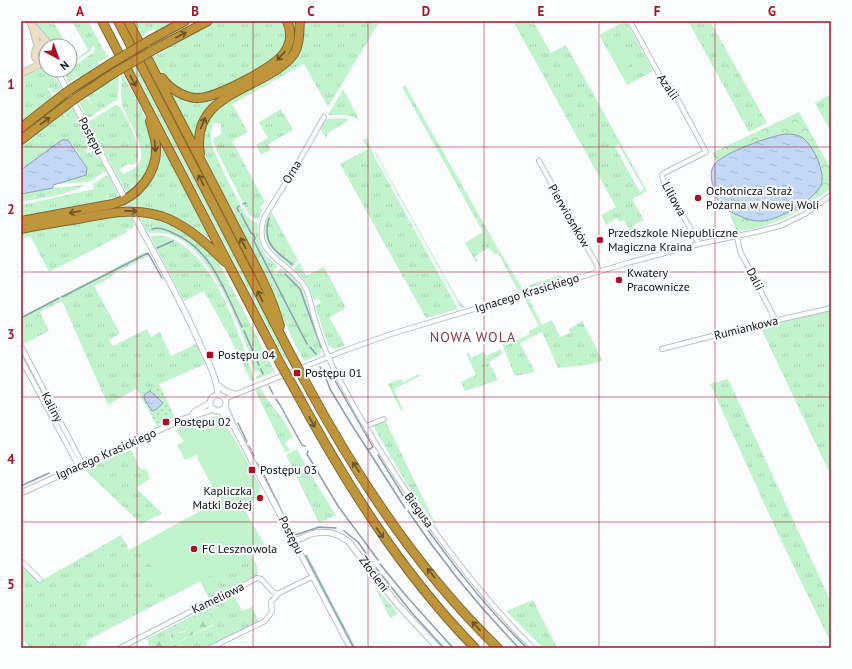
<svg xmlns="http://www.w3.org/2000/svg" width="852" height="669" viewBox="0 0 852 669" font-family="'PT Sans',sans-serif">
<defs>
<pattern id="grass-tufts" width="24" height="20" patternUnits="userSpaceOnUse"><rect width="24" height="20" fill="#c1f3cc"/><path d="M3 7l-1-3M5 7V3M7 7l1-3M15 17l-1-3M17 17v-4M19 17l1-3" fill="none" stroke="#a5cfae"/></pattern>
<pattern id="forest-firs" width="22" height="20" patternUnits="userSpaceOnUse"><rect width="22" height="20" fill="#c1f3cc"/><path d="M5 1l3.5 6h-7zM16 11l3.5 6h-7z" fill="#a5cfae"/></pattern>
<pattern id="park-crowns" width="20" height="18" patternUnits="userSpaceOnUse"><rect width="20" height="18" fill="#c1f3cc"/><path d="M2 6a3 3 0 1 1 6 0M12 15a3 3 0 1 1 6 0" fill="none" stroke="#a5cfae"/></pattern>
<pattern id="garden-dots" width="8" height="8" patternUnits="userSpaceOnUse"><rect width="8" height="8" fill="#c1f3cc"/><path d="M2 2h.1M6 6h.1" fill="none" stroke="#a5cfae" stroke-width="1.8" stroke-linecap="round"/></pattern>
<pattern id="water-ripples" width="26" height="14" patternUnits="userSpaceOnUse"><rect width="26" height="14" fill="#c3d7f6"/><path d="M2 4q2-2 4 0t4 0M15 11q2-2 4 0t4 0" fill="none" stroke="#a6b8d2"/></pattern>
</defs>
<rect width="100%" height="100%" fill="#fafcfd"/>
<path fill="url(#grass-tufts)" fill-rule="evenodd" d="M35,21H53L67,46H58C54,42 48,40 45,36C41,32 38,26 35,21Z
M72,21H88L102,47L109,57L98,62L99,64L81,77H77L72,70L76,77L68,83L66,77L70,69L94,52L95,49L94,46L91,48V51L70,65V49L76,59L88,50Z
M133,21H175L157,31L154,29L145,33V35L142,37Z
M219,21H283C286,28 288,34 286,42C285,46 280,54 276,58C269,65 210,96 200,95C176,93 162,76 152,56L166,51V48Z
M290,21H297C295,36 295,46 286,59L200,120L197,127L196,143L168,90L176,95L201,101L208,100L223,95L277,65L284,58L290,50Z
M303,21H380L328,107L304,64L232,104L248,132L232,141L265,202L260,207L262,210L259,218L255,219L251,216L248,213L217,151L213,141L214,138L221,134V124L213,123C212,128 210,134 211,139C211,149 241,209 249,218C252,221 256,221 258,225C257,236 260,248 267,257C271,260 274,262 277,266L273,272L276,274L280,269H283L296,280L303,291L315,329L323,348L321,349L320,355L304,361L293,341L276,300L212,171C208,162 203,152 203,142C202,107 242,93 267,78C273,75 281,72 286,67C290,63 301,29 303,21Z
M513,21H533L551,53L566,45L647,191L632,199L644,220L632,226L635,231L631,233L624,220L620,222L617,218L606,225L601,215L616,207ZM618,144L644,189L640,192L615,147Z
M626,21L653,71L627,85L599,35Z
M688,21H710L767,123L749,132Z
M135,65L288,359L285,360L132,67Z
M42,69L51,73L62,88L55,93L49,88H48L52,94L51,98L46,104L21,123V78L32,70L33,71Z
M122,73C139,105 175,159 134,187L129,182L133,187L127,193L88,122L114,106L116,105L119,106C127,118 144,149 136,163L131,165L128,164L119,169L123,174C127,172 132,170 136,167C152,153 126,120 122,104C120,95 122,84 121,74Z
M119,75L118,99L87,119L79,102L87,98L92,104L88,97L89,94L108,81L110,83Z
M405,85L500,252L522,288L560,275L562,278L518,291L498,253L495,254L493,253L489,248L475,256L478,261L476,262L465,243L483,232L402,87Z
M343,89L359,119L348,115H328Z
M831,94V132L815,103Z
M72,107L93,146L85,151L87,154L95,150L106,171L89,182L57,184L83,176L87,168C82,160 75,143 65,140L21,170V144L60,115L63,114L68,120L64,113Z
M281,109L293,130L268,144L271,150L261,155L256,145L268,138L259,122Z
M345,118L349,120L328,133L326,138L320,128L325,119Z
M367,138L374,156L458,309L426,318L340,164L368,149L363,140Z
M158,139L210,239C194,227 176,215 157,210C131,204 106,210 81,215C61,218 41,222 21,226V224L115,206L143,190Z
M372,146L457,298L462,305L466,307L461,308L376,155Z
M108,174L119,197L109,200L106,192L108,200L106,201L52,213H36L21,216V205L94,189L93,184Z
M86,185C66,195 42,198 21,202V194L53,188Z
M271,211L298,260L292,267C272,251 256,239 271,211Z
M117,215L118,216C128,218 138,217 149,219V227L151,220C176,217 207,248 221,267L275,372L257,379L256,377L260,375L259,371L254,372C252,365 250,357 248,349C234,314 207,243 167,234C161,232 154,233 148,233L140,218L132,221L135,226L131,229H126L128,232L49,272L31,237L21,239V232Z
M150,236C156,236 162,235 168,237C209,252 231,313 245,351C249,360 250,371 255,380L251,381L227,332L204,291L184,301Z
M145,252L148,256L113,274L110,278L94,286L120,333L109,340L113,346L147,329L151,337L160,332L171,356L196,344L205,364L139,393L136,389L108,405L62,301L40,312L49,331L21,345V317Z
M299,262L306,276L324,267L346,308L329,317L345,345C338,348 333,351 328,345L315,306L321,303L319,299L314,300L305,280L294,269Z
M528,297L542,325L552,320L560,337L570,333L569,329L582,321L603,361L585,365L558,368L542,332L520,343L535,372L515,376L500,339L505,346L530,334L529,331L539,326L524,298Z
M831,311V476L760,326Z
M501,349L503,353L489,362L498,380L465,391L461,382L476,375L466,353H469L471,358L484,352L487,356Z
M419,374L420,376L394,389L403,410L401,411L388,384L401,379L403,382Z
M728,379L831,602V643L778,534L710,384Z
M261,388L265,396L284,421L294,439L290,438L285,443L290,450L285,452L255,390Z
M385,420L438,529L408,486L372,424Z
M131,449L139,467L142,470L146,469L150,479L136,488L162,513L141,524L85,470Z
M297,449L317,485L336,515L319,523L286,455Z
M219,501L262,549L251,555L257,566L258,574L210,600L200,581L86,641L88,648H30L21,637V592L25,590L21,586V565L39,582L121,535L129,550Z
M307,554L356,648H353L304,555Z
M374,585L398,614L390,618Z
M234,594L242,611L252,607L259,622L206,648H166L214,625L209,614L201,616L196,614Z
M533,600L557,648H543L506,611Z
M194,615V622L192,623L187,621V630L170,635L171,641L164,645L162,641L152,643L150,647L147,639Z"/>
<path fill="url(#forest-firs)" d="M196,614L201,616L209,614L214,624L166,648H151L153,641L157,637L160,638L164,645L171,641V634L185,632L187,630L188,628L184,623L187,621L192,623L194,622V615Z"/>
<path fill="url(#park-crowns)" d="M799,112L831,169V189L790,216L764,226L737,232L730,215V212C739,215 748,220 757,221C775,223 807,203 818,190V163L805,141L774,136L731,154L717,162L712,153Z"/>
<path fill="url(#garden-dots)" d="M159,384L175,417L157,426L139,393Z"/>
<path fill="#c1f3cc" d="M618,43L630,65L621,70L609,48Z
M217,416L224,422L235,439L260,486L259,490L262,495L242,505L266,547L168,598L140,544L219,501L196,455L185,460L177,445L184,441L176,431L179,430L178,428L188,423Z"/>
<path fill="url(#water-ripples)" stroke="#8d9cb2" d="M785,134C791,134 797,134 803,138C813,146 826,172 821,185C815,200 774,223 758,221C749,221 732,213 724,208C717,202 715,194 713,186C711,179 710,171 714,165C722,153 771,136 785,134Z
M62,140H68L87,168L86,175L83,176L53,185V188L21,194V170Z
M150,391L163,403L157,409L152,411L145,400L144,395Z"/>
<g fill="none" stroke-linecap="round" stroke-linejoin="round">
<path stroke="#8d9cb2" stroke-width="1.5" d="M243,204L246,203
M239,206L237,208L239,212
M241,214L251,233L253,234L255,238L254,241L307,344
M269,218C262,242 274,251 292,264
M152,229C159,227 167,230 173,233C212,249 225,292 242,327
M157,248L173,241
M285,274L300,289L321,347
M62,297L148,253L162,278
M21,318L59,298
M244,331L259,365
M310,347L316,354
M320,367L322,371
M261,369L263,374
M330,372L373,447L368,450
M325,376L330,389L348,419L405,508
M269,386L273,394
M276,399L280,405L302,445L305,446
M238,423L247,442
M249,446L251,450
M308,451L307,454L338,506L378,560
M252,452L254,456
M378,455L409,505
M257,463L261,470
M264,475L290,528L295,535L319,527L336,528
M21,486L49,473
M412,508C447,557 484,606 527,648
M408,511C441,560 478,606 519,648
M344,531L358,542L372,562
M306,556L354,648
M380,564L408,598L453,648
M376,568L412,613L444,648"/>
<path stroke="#d7d9da" stroke-width="5" stroke-dasharray="5 2.5" stroke-linecap="butt" d="M124,197L133,213"/>
<g stroke="#b8c1ca" stroke-width="6">
<path id="minor" d="M630,21L661,78L672,89L706,152L664,173L662,175L663,180L699,244
M324,117L295,168L265,216C249,257 292,261 306,289C311,299 312,312 316,323C321,341 329,360 338,377C370,438 408,497 450,552C476,586 502,618 533,648
M539,161L597,265L599,271
M737,237L740,251L776,321
M22,348L83,465
M662,349L747,327L831,308
M21,359L79,467
M224,399L346,350L391,334L631,262L699,244L756,232L780,226L805,214L831,195
M366,426L384,419
M296,540L297,547L350,648
M21,561L40,580
M120,648L209,602L214,601L257,578L261,579L272,591L277,594L312,577
M210,648L265,621L272,612L271,602L278,594"/>
</g>
<g stroke="#b8c1ca" stroke-width="7">
<path id="tertiary" d="M53,70L60,77
M58,70L60,77L123,195
M136,219C158,260 181,301 200,344C207,360 217,377 218,395
M218,385L225,391L235,394
M210 403a8 8 0 1 1 16 0a8 8 0 1 1-16 0Z
M225,407L231,420L232,423L293,539L296,540C301,539 306,536 311,534C324,530 337,533 348,541L398,605L438,648
M219,410C224,414 226,420 232,423
M192,416L194,412L210,403
M21,493L181,420L214,409"/>
</g>
<g stroke="#b8c1ca" stroke-width="8">
<path id="secondary" d="M30,22L48,43
M32,26L38,47
M42,64L35,57C34,45 44,39 54,46
M22,73L39,65H46"/>
</g>
<g stroke="#81672e" stroke-width="10">
<path id="motorway" d="M102,21L280,363
M118,21L292,357
M128,21C163,88 198,154 232,221C249,255 270,289 280,326
M150,40L185,21
M155,49L208,21
M162,78C170,89 184,98 198,98C216,98 275,67 284,53C291,43 292,32 287,21
M71,89L110,64
M76,98L114,73
M21,128L64,94
M21,140L69,103
M200,154C192,105 233,95 268,75C277,70 287,64 294,54C300,44 299,32 300,21
M21,221L113,204C138,197 158,173 156,145C155,137 152,129 150,121
M21,229C40,225 59,222 78,219C109,213 139,206 169,219C191,229 208,245 225,262
M305,381C357,478 419,572 498,648
M294,388C345,482 400,571 475,648"/>
</g>
<use href="#minor" stroke="#fff" stroke-width="4"/>
<use href="#tertiary" stroke="#fff" stroke-width="5"/>
<use href="#secondary" stroke="#ecdfc4" stroke-width="6"/>
<use href="#motorway" stroke="#bf953c" stroke-width="8"/>
<g stroke="#81672e" stroke-width="10" stroke-linecap="butt">
<path id="motorway-bridge" d="M110,64L150,40
M114,73L155,49
M64,94L71,89
M69,103L76,98
M292,357L305,381
M280,363L294,388"/>
</g>
<use href="#motorway-bridge" stroke="#bf953c" stroke-width="8"/>
</g>
<defs><path id="oneway-shaft" d="M-6 0H5M1.5-3L5.5 0L1.5 3" fill="none" stroke-width="1.6" stroke-linecap="round" stroke-linejoin="round"/></defs>
<g stroke="#665328">
<use href="#oneway-shaft" transform="translate(181 35) rotate(-27)"/>
<use href="#oneway-shaft" transform="translate(281 56) rotate(133)"/>
<use href="#oneway-shaft" transform="translate(133 81) rotate(63)"/>
<use href="#oneway-shaft" transform="translate(45 121) rotate(-37)"/>
<use href="#oneway-shaft" transform="translate(203 123) rotate(-67)"/>
<use href="#oneway-shaft" transform="translate(155 146) rotate(85)"/>
<use href="#oneway-shaft" transform="translate(201 180) rotate(-117)"/>
<use href="#oneway-shaft" transform="translate(131 211) rotate(1)"/>
<use href="#oneway-shaft" transform="translate(75 212) rotate(170)"/>
<use href="#oneway-shaft" transform="translate(243 243) rotate(-117)"/>
<use href="#oneway-shaft" transform="translate(260 296) rotate(-117)"/>
<use href="#oneway-shaft" transform="translate(312 422) rotate(61)"/>
<use href="#oneway-shaft" transform="translate(356 467) rotate(-123)"/>
<use href="#oneway-shaft" transform="translate(380 533) rotate(55)"/>
<use href="#oneway-shaft" transform="translate(431 573) rotate(-129)"/>
<use href="#oneway-shaft" transform="translate(476 626) rotate(-133)"/>
</g>
<path fill="none" stroke="#a81124" stroke-width="1" stroke-opacity="0.55" d="M137,21V648M253,21V648M368,21V648M484,21V648M599,21V648M715,21V648M21,147H831M21,272H831M21,397H831M21,522H831"/>
<g fill="#a81124" stroke="#fafcfd" stroke-width="1.5">
<circle cx="698" cy="198" r="4"/>
<circle cx="600" cy="240" r="4"/>
<circle cx="619" cy="280" r="4"/>
<rect x="206" y="351" width="8" height="8" rx="2"/>
<rect x="293" y="369" width="8" height="8" rx="2"/>
<rect x="162" y="418" width="8" height="8" rx="2"/>
<rect x="248" y="466" width="8" height="8" rx="2"/>
<circle cx="260" cy="498" r="4"/>
<circle cx="194" cy="549" r="4"/>
</g>
<g text-anchor="middle" stroke-width="4" stroke-linejoin="round" paint-order="stroke">
<g font-size="12" fill="#0e1114" stroke="#fafcfd">
<text transform="translate(668 87) rotate(55)" y="4">Azalii</text>
<text transform="translate(91 136) rotate(62)" y="4">Postępu</text>
<text transform="translate(292 172) rotate(-59)" y="4">Orna</text>
<text transform="translate(674 199) rotate(61)" y="4">Liliowa</text>
<text transform="translate(569 216) rotate(60)" y="4">Pierwiosnków</text>
<text transform="translate(755 279) rotate(62)" y="4">Dalii</text>
<text transform="translate(527 293) rotate(-17)" y="4">Ignacego Krasickiego</text>
<text transform="translate(746 328) rotate(-14)" y="4">Rumiankowa</text>
<text transform="translate(52 407) rotate(62)" y="4">Kaliny</text>
<text transform="translate(106 454) rotate(-24)" y="4">Ignacego Krasickiego</text>
<text transform="translate(419 510) rotate(54)" y="4">Biegusa</text>
<text transform="translate(291 535) rotate(63)" y="4">Postępu</text>
<text transform="translate(374 574) rotate(53)" y="4">Złocieni</text>
<text transform="translate(218 598) rotate(-26)" y="4">Kameliowa</text>
</g>
<g font-size="12" fill="#0e1114" stroke="#fafcfd" text-anchor="start">
<text x="706" y="195">Ochotnicza Straż<tspan x="706" dy="14">Pożarna w Nowej Woli</tspan></text>
<text x="608" y="237">Przedszkole Niepubliczne<tspan x="608" dy="14">Magiczna Kraina</tspan></text>
<text x="627" y="277">Kwatery<tspan x="627" dy="14">Pracownicze</tspan></text>
<text x="218" y="359">Postępu 04</text>
<text x="305" y="377">Postępu 01</text>
<text x="174" y="426">Postępu 02</text>
<text x="260" y="474">Postępu 03</text>
<text x="252" y="495" text-anchor="end">Kapliczka<tspan x="252" dy="14">Matki Bożej</tspan></text>
<text x="202" y="553">FC Lesznowola</text>
</g>
<g font-size="14" letter-spacing="1" fill="#833b3a" stroke="#fafcfd">
<text x="473" y="342">NOWA WOLA</text>
</g>
</g>
<rect width="852" height="669" fill="none" stroke="#fafcfd" stroke-width="44"/>
<g transform="translate(58 58) rotate(139)"><circle r="19" fill="#fafcfd" stroke="#9c9ea0"/>
<path d="M0-3L7 15L0 10L-7 15Z" fill="#a81124"/>
<text y="-6" font-size="11" font-weight="bold" text-anchor="middle" fill="#0e1114">N</text>
</g>
<rect x="22" y="22" width="808" height="625" fill="none" stroke="#a81124" stroke-width="1.5"/>
<g font-size="13" text-anchor="middle" font-weight="bold" fill="#a81124">
<text x="80" y="16">A</text>
<text x="195" y="16">B</text>
<text x="311" y="16">C</text>
<text x="426" y="16">D</text>
<text x="541" y="16">E</text>
<text x="657" y="16">F</text>
<text x="772" y="16">G</text>
<text x="11" y="89">1</text>
<text x="11" y="214">2</text>
<text x="11" y="339">3</text>
<text x="11" y="464">4</text>
<text x="11" y="589">5</text>
</g>
</svg>
